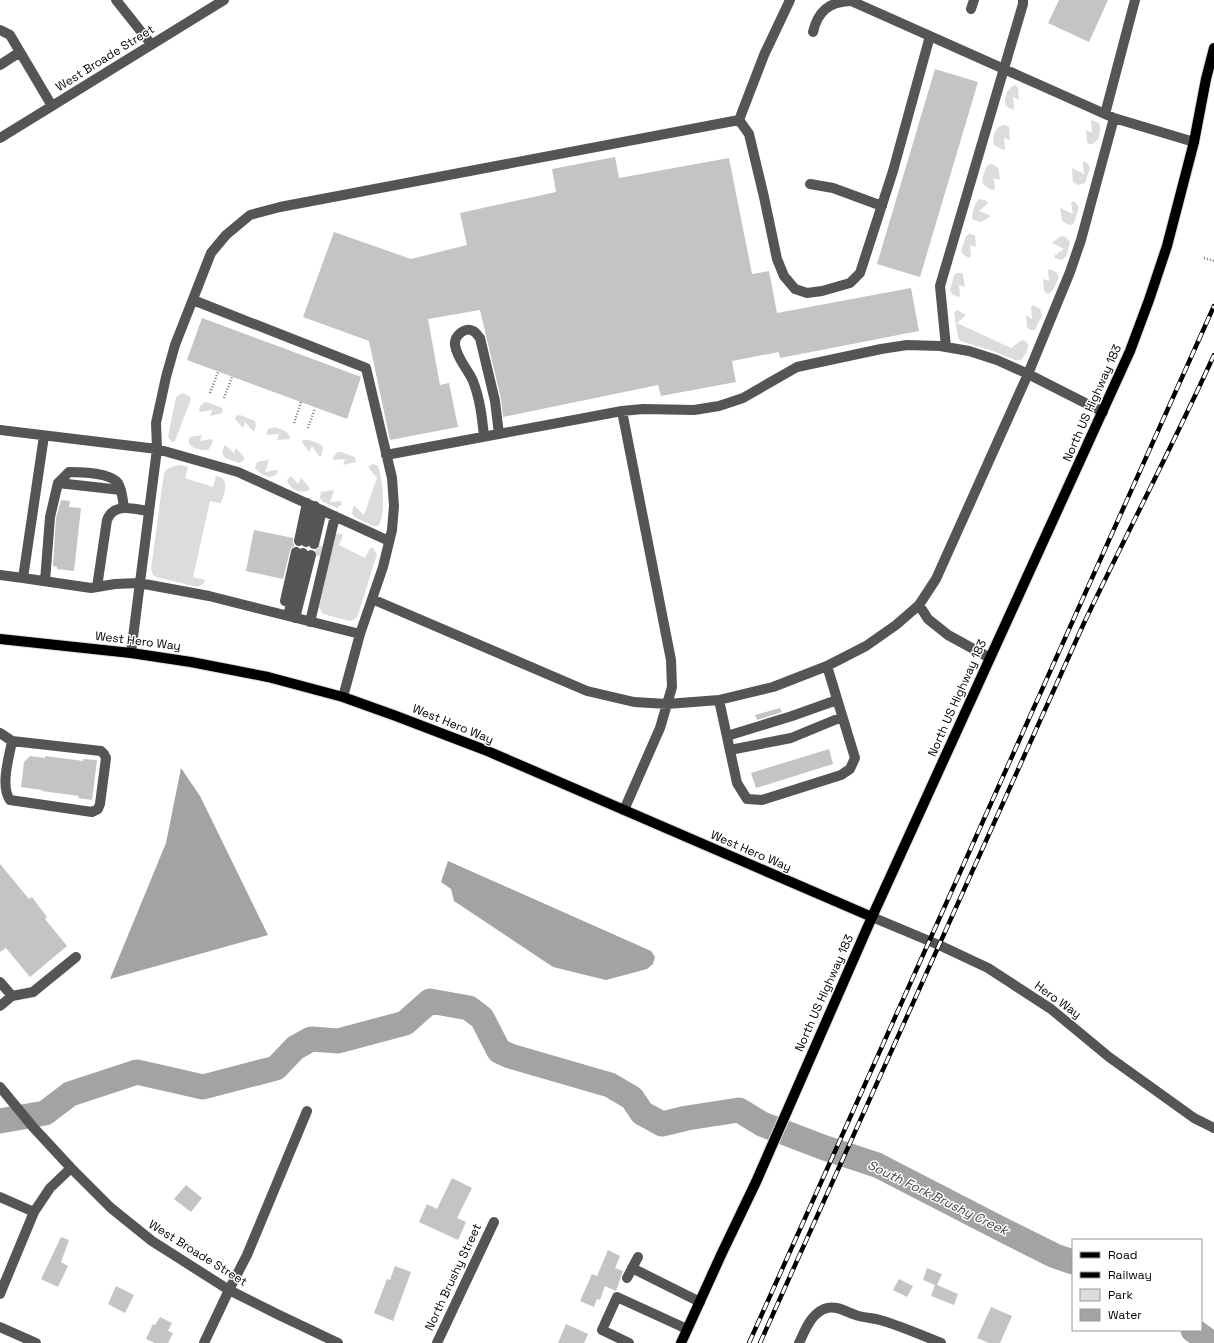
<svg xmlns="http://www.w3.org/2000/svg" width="1214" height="1343" viewBox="0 0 1214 1343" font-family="'Space Grotesk',sans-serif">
<rect width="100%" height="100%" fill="#fff"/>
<path fill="#dcdcdc" d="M1016,85L1018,88L1019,100L1013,97L1014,107L1013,110L1006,106C1003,99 1007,87 1016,85Z
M1092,120L1099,123C1102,130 1099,145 1089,144L1087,142L1086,130L1092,133L1091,122Z
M1004,125L1009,127L1010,140L1004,138L1005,148L1004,150L994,145C992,137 995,126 1004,125Z
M1084,161L1088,164L1090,168L1085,183L1078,185L1073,182L1072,168L1084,174L1083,164Z
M990,164C1000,165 999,172 1000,180L994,178L995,189L993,190C978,184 982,181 986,167Z
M979,199L985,200L988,203L979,211L991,216L981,222L973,220C971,214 974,204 979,199Z
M1074,201L1079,207L1075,220L1073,224L1069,225L1062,221L1060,208L1073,214L1071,203Z
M969,234L975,235L976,247L970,245L971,256L969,258L964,255L961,251L966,236Z
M1061,236L1066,237L1070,242L1066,256L1062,260L1055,258L1054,256L1064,249L1052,243Z
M1049,269L1056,272L1059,277L1053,290L1048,294L1044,291L1043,279L1049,281L1048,270Z
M957,273H962L963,275L965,287L959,285L960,296L958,297L952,294L950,290L954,275Z
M1033,305L1040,309L1042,315L1035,330H1030L1027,327L1026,315L1032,319L1031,307Z
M957,310L966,315L957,323L1011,348L1022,340L1025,341L1028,344C1028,350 1025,356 1021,360H1015L993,351L960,341L958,337L954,313Z
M182,393L189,396L191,399L175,441L172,442L168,437L176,397Z
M207,402L222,408L223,413L210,416L212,410L200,412L199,409C201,405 203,402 207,402Z
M240,415L255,421L256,425L254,431H253L245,422L243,428L235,419L236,416Z
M275,427C281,430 289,430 290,439L277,440L279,434L266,435L268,429Z
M202,435L200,441L212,439L213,441L209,449C203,452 184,448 190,437Z
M303,440H309L322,445L323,449L321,456H319L312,446L309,452L302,442Z
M225,445L234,453L236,448L244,457V460L239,463L225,458L222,452Z
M337,452H341L355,457L356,462L343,465L345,459L333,460V458Z
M269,460L265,472L276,470L278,471C274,482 260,475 255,468L257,462Z
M372,464L377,465C383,473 387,522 377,526C373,527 369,523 365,522C360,520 355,518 352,514L353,507L355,506L364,515L377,478L368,467Z
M181,465L188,467L185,478L213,487L216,476C231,478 224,493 221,503L210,501L193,577L205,580L203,584L197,587L156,577L153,575L151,569L164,473C168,467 174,466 181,465Z
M291,476L298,484L301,478L309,487V490C301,495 288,488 287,480Z
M334,490L330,502L341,501L342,502L341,505L337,508L323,502L320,498L321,492Z
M338,533L343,535L339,545L365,558L370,548H373L377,554L358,615L355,619L350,621L323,614L319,607L335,535Z"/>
<path fill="#a3a3a3" d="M181,768L200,796L268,935L110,979L166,843Z
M448,861L651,951L655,957L653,964L647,969L606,980L553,967L454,901L451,889L441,882Z"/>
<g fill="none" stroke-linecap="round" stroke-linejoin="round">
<path stroke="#a3a3a3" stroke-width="25" d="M0,1121L45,1113L70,1094L137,1072L203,1087L276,1068L295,1048L311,1039L338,1041L398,1025L405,1023L430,1001L469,1008L482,1018L499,1051L510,1056L610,1085L632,1098L642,1113L662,1124L687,1118L739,1110L762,1124L825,1148L877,1165L1005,1231L1055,1256L1073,1262
M1193,1330L1211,1343"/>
</g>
<path fill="#c4c4c4" d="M1059,0H1108L1089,42L1048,23Z
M935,69L978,82L920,277L877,264Z
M615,157L619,178L729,158L752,274L769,271L777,313L911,288L919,331L780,358L779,352L732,361L736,382L661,396L658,385L503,417L501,399L480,310L428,319L440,385L449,383L458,427L390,440L369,341L303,317L334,232L411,259L467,245L460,213L556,192L552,169Z
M202,318L361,377L347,419L187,360Z
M61,500L70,501L69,507L81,508L74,571L57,569V567L53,566L56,518Z
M254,530L293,538V543L295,546L292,547L290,551L283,579L246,571Z
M780,708L782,712L757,720L755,715Z
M829,749L833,764L756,788L751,773Z
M30,756L45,758V756L83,761V759L97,760L92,800L78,798L79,796L42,791V790L21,787L24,762Z
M0,864L29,899L32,897L47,917L45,919L67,946L30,977L6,948L0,952Z
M452,1178L472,1188L457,1218L466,1222L458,1240L419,1222L427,1204L437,1209Z
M186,1185L202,1198L191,1212L174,1199Z
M61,1237L69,1240L61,1262L68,1266L58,1287L41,1279Z
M608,1250L620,1256L615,1268L623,1271L616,1291L605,1286L600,1300L597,1299L594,1307L580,1301L592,1274L597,1276Z
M395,1266L411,1272L393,1321L374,1313L387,1279L390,1280Z
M927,1268L942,1274L937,1285L958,1294L954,1305L931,1296L935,1285L923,1280Z
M899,1279L913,1286L907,1297L893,1290Z
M116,1286L134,1295L125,1313L108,1304Z
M991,1307L1012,1316L1000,1343H989L977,1338Z
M160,1317L172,1323L168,1331L173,1333L168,1343H155L146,1339L153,1324L155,1325Z
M566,1324L588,1334L584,1343H558Z"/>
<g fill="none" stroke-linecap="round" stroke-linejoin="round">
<path stroke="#d9d9d9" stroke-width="10" stroke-dasharray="10 5" stroke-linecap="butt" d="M319,556L321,546"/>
<g stroke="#dbdbdb" stroke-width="12">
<path id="major" d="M0,639L131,653L191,662L268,677L343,697L396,716L485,750L872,917
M681,1343L721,1255L756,1182L872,917L1130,351L1149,300L1167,246L1194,142L1206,79L1214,48"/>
</g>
<path stroke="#777" stroke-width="2.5" stroke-dasharray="1 2" stroke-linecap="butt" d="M1204,258L1214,261
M210,393L218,372
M224,398L232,377
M294,423L301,402
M308,428L315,408"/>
<path stroke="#555" stroke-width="10" d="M116,0L151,44
M849,0L1114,118L1194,142
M971,9L974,0
M0,30L10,35L52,106
M813,32C818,11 829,2 850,1
M0,65L20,52
M1105,114L1135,0
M739,120L749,134L764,197L777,259L784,276L795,289L807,293L822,291L850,283L860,273L893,171L930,36
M0,138L224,0
M810,184L833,188L882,206
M193,300L366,368L392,478L394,506L392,530L383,567L360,634L343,697
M946,347L940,286L1023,4V0
M622,411L671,660L672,687L660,728L624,810
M0,430L157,449L156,423L166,377L175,345L211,253L226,235L250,215L280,207L739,120L764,55L790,0
M44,436L23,578L91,588L115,584L139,583L209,596L360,634
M484,436C482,417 480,399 473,381C468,369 457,359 455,345C454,336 465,326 473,331C476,332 478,336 480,338L495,401L499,434
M386,455L622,411L643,409L694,410L719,406L743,398L797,367L881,349L907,345L940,346L969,351L997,360L1028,374L1103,412
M58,483L121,490
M299,541L307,503
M306,542L315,506
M314,544L322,510
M0,575L23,578
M45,581L50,517L58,483L69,472C81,472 111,473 118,483C122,490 123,500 124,508
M97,587L107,520C114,502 133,509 148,511
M372,599L587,691L634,702L667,704L719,700L773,687L827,666L866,646L896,625L919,605L936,579L1028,374L1070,272L1081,240L1114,118
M285,601L296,552
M919,605L928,619L948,635L990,658
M288,616L303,553
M295,618L311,555
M310,622L335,516
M131,653L157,449L238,472L389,541
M719,700L737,783L747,799L762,800L841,775L850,769L855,758L827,666
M0,733L12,741L101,751L104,754L106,758L100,804L98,809L92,812L10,800C0,786 9,758 12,741
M727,736L792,716L837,700
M730,750L791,738L842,717
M872,917L939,945L988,968L1051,1009L1109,1057L1194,1118L1214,1128
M0,982L12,996
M0,1006L12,996L33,992L76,957
M0,1087L33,1127L71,1168L111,1208L152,1241L229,1290L279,1315L338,1343
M0,1197L34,1212
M632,1268L700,1302
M627,1278L638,1257
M0,1294L34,1212L50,1188L71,1168
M0,1327L36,1343
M204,1343L229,1290L247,1255L307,1111
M437,1343L494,1222
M629,1343L602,1330L617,1297L687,1329
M799,1343C805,1331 810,1315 824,1309C837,1304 847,1313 859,1316C866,1318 874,1318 880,1320C901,1326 921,1335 941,1343"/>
<use href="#major" stroke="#000" stroke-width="10"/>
<g stroke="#000" stroke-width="4.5">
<path id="rail" d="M749,1343L1214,306
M760,1343L1084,623C1127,533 1173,445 1214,355"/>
</g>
<use href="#rail" stroke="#fff" stroke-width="3" stroke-dasharray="9" stroke-linecap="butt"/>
</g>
<g text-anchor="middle" stroke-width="3" stroke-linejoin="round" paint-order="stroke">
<g font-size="12" fill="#000" stroke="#fff">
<text transform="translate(105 58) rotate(-32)" y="4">West Broade Street</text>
<text transform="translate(1092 403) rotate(-66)" y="4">North US Highway 183</text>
<text transform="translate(138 641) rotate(7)" y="4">West Hero Way</text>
<text transform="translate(957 698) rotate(-66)" y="4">North US Highway 183</text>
<text transform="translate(453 724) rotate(22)" y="4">West Hero Way</text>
<text transform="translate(751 851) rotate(23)" y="4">West Hero Way</text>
<text transform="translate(824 993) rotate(-66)" y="4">North US Highway 183</text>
<text transform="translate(1058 1000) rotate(36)" y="4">Hero Way</text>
<text transform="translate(198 1253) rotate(32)" y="4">West Broade Street</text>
<text transform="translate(453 1277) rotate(-65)" y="4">North Brushy Street</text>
</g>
<g font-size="13" font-style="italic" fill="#444" stroke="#fff">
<text transform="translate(938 1197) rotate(26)" y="5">South Fork Brushy Creek</text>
</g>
</g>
<rect x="1072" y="1239" width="130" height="92" fill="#ffffff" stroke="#999999"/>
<rect x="1080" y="1252" width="20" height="6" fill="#000000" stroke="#999999"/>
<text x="1108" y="1259" font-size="12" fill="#000000">Road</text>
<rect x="1080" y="1272" width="20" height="6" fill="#000000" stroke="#999999"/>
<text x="1108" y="1279" font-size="12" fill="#000000">Railway</text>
<rect x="1080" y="1289" width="20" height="12" fill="#dcdcdc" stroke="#999999"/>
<text x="1108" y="1299" font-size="12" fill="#000000">Park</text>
<rect x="1080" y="1309" width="20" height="12" fill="#a3a3a3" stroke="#999999"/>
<text x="1108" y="1319" font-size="12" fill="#000000">Water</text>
</svg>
